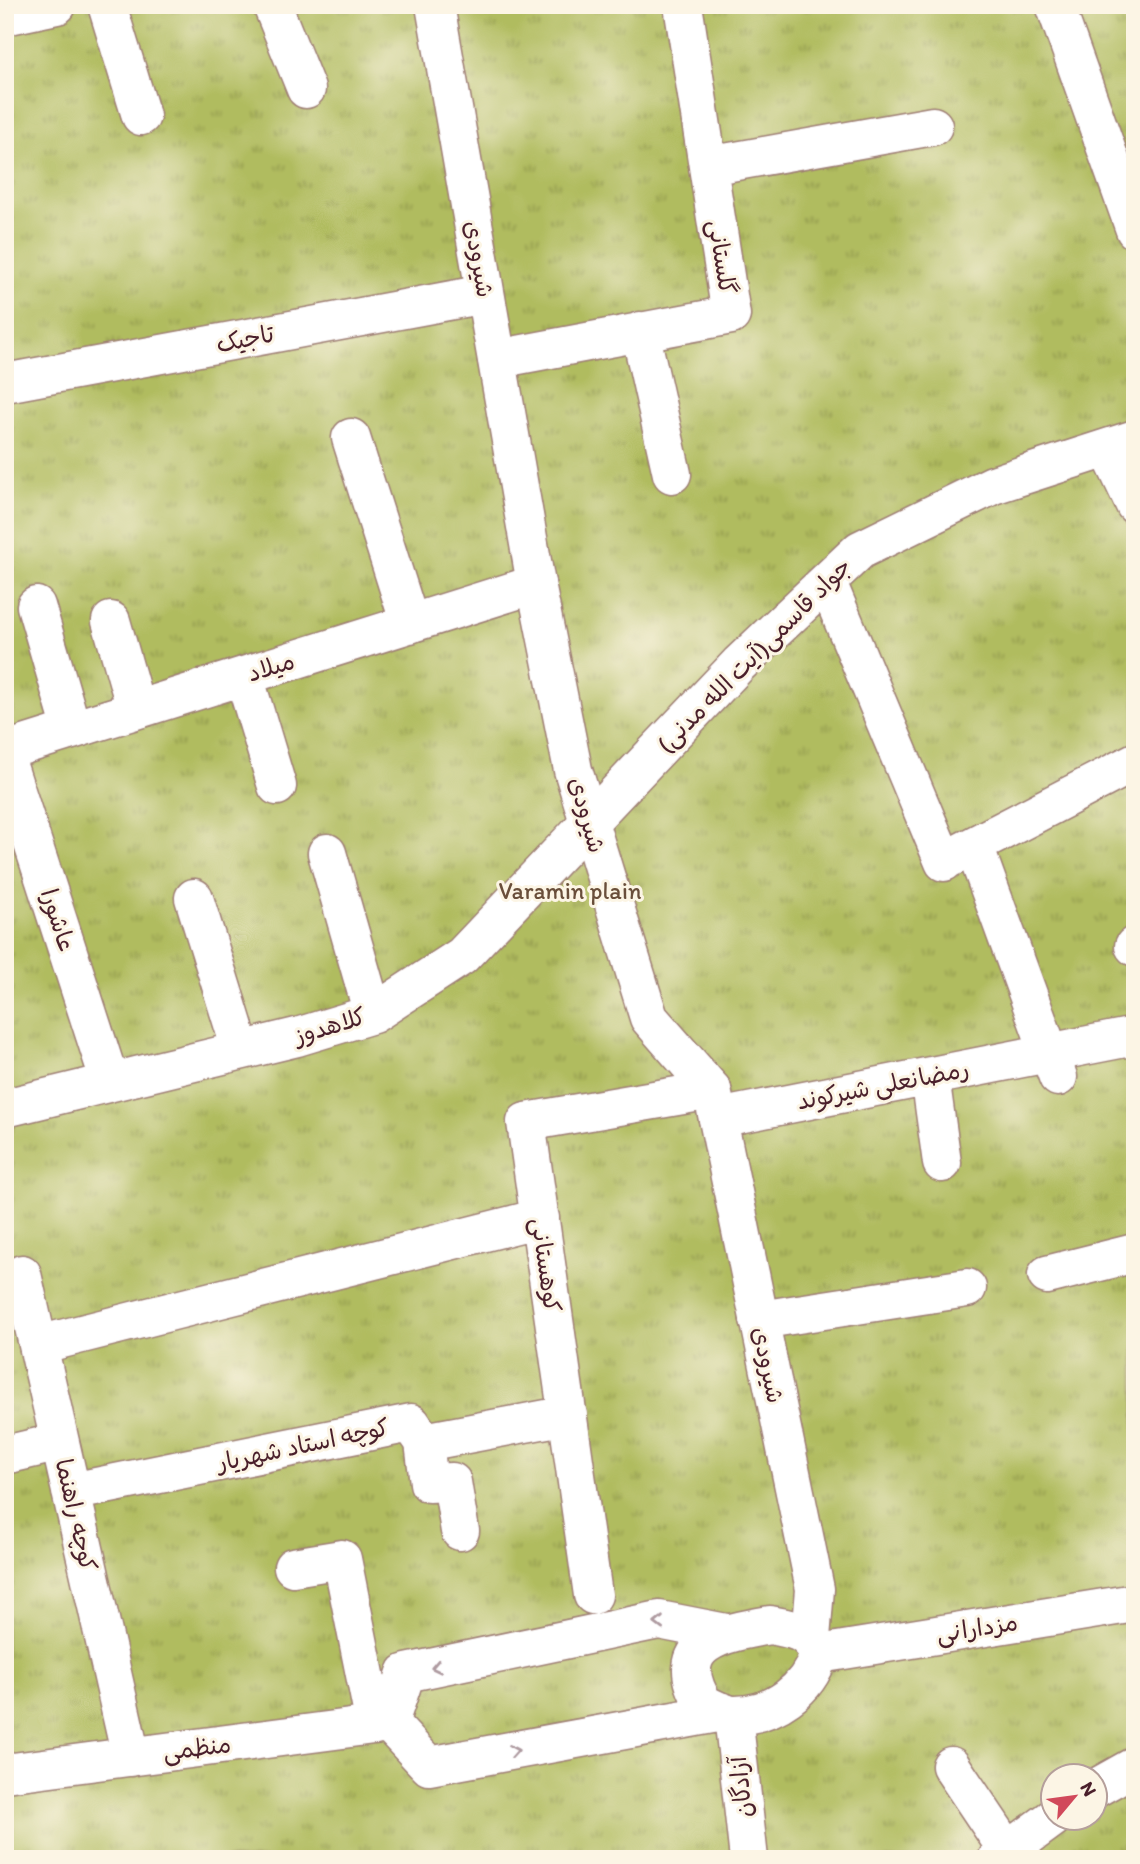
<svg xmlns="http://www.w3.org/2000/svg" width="1140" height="1864" viewBox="0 0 1140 1864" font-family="Itim,'Playpen Sans Arabic',sans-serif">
<defs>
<pattern id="park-tufts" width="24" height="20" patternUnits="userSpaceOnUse" patternTransform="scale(1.75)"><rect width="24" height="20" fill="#b0bc5e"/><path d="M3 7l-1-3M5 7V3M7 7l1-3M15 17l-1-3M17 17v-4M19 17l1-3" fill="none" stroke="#91984e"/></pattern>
</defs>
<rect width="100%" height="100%" fill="#fcf5e5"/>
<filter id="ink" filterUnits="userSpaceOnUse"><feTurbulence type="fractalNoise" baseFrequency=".0143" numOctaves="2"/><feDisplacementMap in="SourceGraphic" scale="14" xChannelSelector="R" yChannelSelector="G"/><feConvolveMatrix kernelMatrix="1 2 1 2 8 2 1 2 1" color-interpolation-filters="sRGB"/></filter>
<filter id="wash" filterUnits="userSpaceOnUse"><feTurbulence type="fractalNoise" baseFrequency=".00686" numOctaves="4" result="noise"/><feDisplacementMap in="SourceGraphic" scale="28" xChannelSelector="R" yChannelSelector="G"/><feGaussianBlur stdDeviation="1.57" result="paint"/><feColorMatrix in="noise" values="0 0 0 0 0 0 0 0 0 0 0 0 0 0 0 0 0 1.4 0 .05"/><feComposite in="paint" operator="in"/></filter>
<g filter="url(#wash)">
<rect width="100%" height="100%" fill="#f2ddbd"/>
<path fill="url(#park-tufts)" stroke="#7d6e44" stroke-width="2" fill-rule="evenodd" d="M5,5H1135V1859H5ZM1052,1776H1094V1818H1052Z"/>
</g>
<g filter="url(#ink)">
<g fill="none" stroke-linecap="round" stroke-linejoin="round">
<g stroke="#9e7e74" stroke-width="41">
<path id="minor" d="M107,5L141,116
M272,5L306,89
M1055,5L1135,230
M5,16L57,5
M708,166L933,126
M640,331L672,474
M497,359L731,315L683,5
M5,383L485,294
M351,438L410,624
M1108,448L1135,505
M827,582L944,862
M36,606L72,730
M111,621L136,709
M244,676L277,786
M5,751L536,584
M5,757L110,1082
M974,846L1058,1077
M327,853L373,1014
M950,858L1135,762
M194,898L241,1050
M1134,946L1135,947
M930,1076L942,1163
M5,1108L297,1037L373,1014L462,956L739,664L860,550L993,485L1135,439
M718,1118L1135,1036
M22,1274L131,1757
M1047,1275L1135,1253
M759,1320L967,1288
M38,1345L540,1218
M424,1442L568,1415
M5,1455L60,1442
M71,1492L411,1423L424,1442L429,1483L452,1482L460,1531
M293,1567L342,1559L375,1725
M593,1595L526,1122L712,1090
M723,1712L429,1766L389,1723L406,1673L659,1620L726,1633
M951,1766L1008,1851
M5,1773L389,1723
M1094,1789L1135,1766
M997,1859L1053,1818"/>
</g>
<g stroke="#9e7e74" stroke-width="41">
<path id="major" d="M435,5L536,584L573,770L649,1018L712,1090L815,1589L811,1638
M770,1625C794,1629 808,1631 819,1654C808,1690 774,1715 735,1715C725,1715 713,1708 704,1704C667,1643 723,1633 770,1625Z
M819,1654L1135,1603
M733,1715L749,1859"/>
</g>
<use href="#minor" stroke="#fff" stroke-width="38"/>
<use href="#major" stroke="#fff" stroke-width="38"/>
</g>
<defs><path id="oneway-chevron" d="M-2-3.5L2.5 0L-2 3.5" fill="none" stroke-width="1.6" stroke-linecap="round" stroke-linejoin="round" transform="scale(1.75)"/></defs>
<g stroke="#ae9aa0">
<use href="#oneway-chevron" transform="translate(659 1623) rotate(179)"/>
<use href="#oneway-chevron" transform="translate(436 1667) rotate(168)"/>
<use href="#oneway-chevron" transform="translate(514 1751) rotate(-10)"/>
</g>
</g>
<g text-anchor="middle" stroke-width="6" stroke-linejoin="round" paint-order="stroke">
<g font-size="24" fill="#4a1f2b" stroke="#fcf5e5">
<text transform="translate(722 257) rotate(81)" y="8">گلستانی</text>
<text transform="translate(479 259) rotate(80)" y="8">شیرودی</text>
<text transform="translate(245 339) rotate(-11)" y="8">تاجیک</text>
<text transform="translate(754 655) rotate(-45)" y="8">جواد قاسمی(آیت الله مدنی)</text>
<text transform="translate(271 667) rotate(-17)" y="8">میلاد</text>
<text transform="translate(587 815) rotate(74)" y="8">شیرودی</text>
<text transform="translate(58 920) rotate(72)" y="8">عاشورا</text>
<text transform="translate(330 1026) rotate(-17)" y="8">کلاهدوز</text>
<text transform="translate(883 1085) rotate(-11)" y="8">رمضانعلی شیرکوند</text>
<text transform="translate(546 1265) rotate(82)" y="8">کوهستانی</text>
<text transform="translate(768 1365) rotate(78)" y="8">شیرودی</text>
<text transform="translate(303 1445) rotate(-12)" y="8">کوچه استاد شهریار</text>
<text transform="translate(76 1515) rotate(77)" y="8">کوچه راهنما</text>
<text transform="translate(977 1628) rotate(-9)" y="8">مزدارانی</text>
<text transform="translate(197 1748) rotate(-7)" y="8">منظمی</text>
<text transform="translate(741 1787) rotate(-96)" y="8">آزادگان</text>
</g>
<g font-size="24" fill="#694e3a" stroke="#fcf5e5">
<text x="570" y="899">Varamin plain</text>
</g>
</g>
<rect width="1140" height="1864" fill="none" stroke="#fcf5e5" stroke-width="28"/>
<g transform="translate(1074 1797) rotate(61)"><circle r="33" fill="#fcf5e5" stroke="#b59f9b" stroke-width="2"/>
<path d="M0-5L12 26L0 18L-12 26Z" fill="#d1495b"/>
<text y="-10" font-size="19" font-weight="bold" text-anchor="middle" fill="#4a1f2b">N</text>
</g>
</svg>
